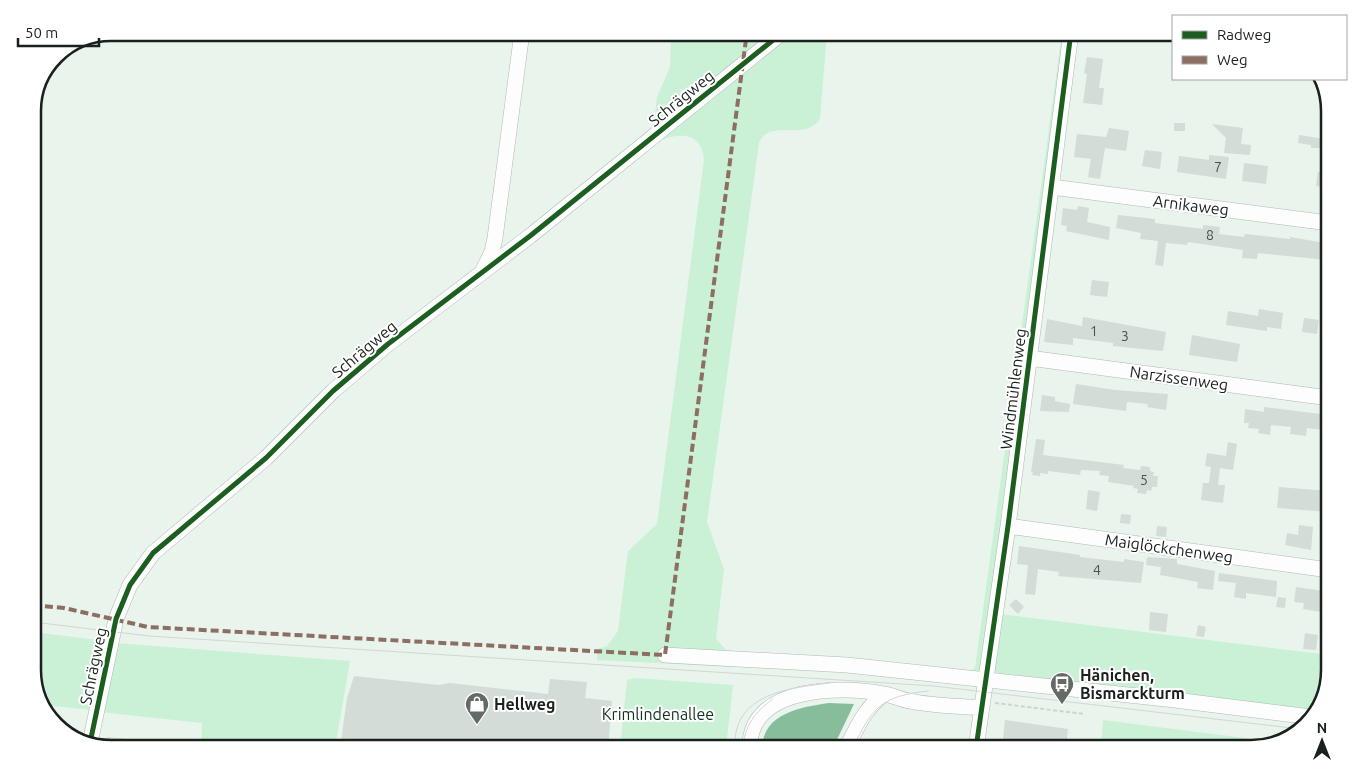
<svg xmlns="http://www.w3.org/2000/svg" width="1362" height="781" viewBox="0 0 1362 781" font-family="Ubuntu,sans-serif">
<rect width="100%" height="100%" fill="#e9f4ec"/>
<path fill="#caf1d6" d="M671,33H827L820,119C803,143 770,117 759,143L707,522L724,569L716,639L731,655L732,667L597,660V649L607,646L618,631L628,551L657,524L704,160C701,128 675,134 652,143L657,97L670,67Z
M1062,33H1067L983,675L969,671L975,668Z
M1001,614L1329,655C1329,674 1326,702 1313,715L993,680Z
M33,632L106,641L92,710L43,705L33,675Z
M115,643L350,661L335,748H201L202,723L100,712Z
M635,678L733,685L726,748H620L627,680Z
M1103,720L1276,742L1251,748H1101Z"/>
<path fill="#88bd9c" d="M829,703L854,704L833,748H762C763,713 801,707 829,703Z"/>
<path fill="#d3dcd6" d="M1084,32H1100L1099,42L1083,41Z
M1087,57L1103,59L1099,88H1104L1102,105L1083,103L1087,74L1084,73Z
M1174,123H1185V131H1174Z
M1212,124L1243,128L1241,144L1251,145L1250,155L1224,153L1226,138Z
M1109,128L1129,131L1126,151L1105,148L1100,179L1088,177L1091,159L1074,157L1077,134L1106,137Z
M1299,135L1325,139L1324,148H1311V145L1298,143Z
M1145,150L1162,152L1160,169L1142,166Z
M1209,155L1229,157L1226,179L1177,172L1179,156L1209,160Z
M1244,163L1268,166L1266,184L1242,181Z
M1318,172L1329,173V188L1316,186Z
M1078,206L1089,208L1087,222L1110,227L1109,240L1066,231L1067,226L1061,225L1063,208L1077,210Z
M1118,215L1155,219V223L1203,229V225L1220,227L1219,234L1244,237L1245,234L1290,239V237L1325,243V246L1328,247L1326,260L1258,253L1257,259L1242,258L1243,250L1188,242L1187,245L1166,243L1163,266L1155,265L1158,241L1140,239L1141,233L1116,228Z
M1092,280L1109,282L1107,297L1090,295Z
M1259,309L1283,313L1281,329L1267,327V331L1226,325L1228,311L1258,316Z
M1083,317L1166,332L1163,351L1113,346V343L1073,338V345L1044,342L1047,319L1082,326Z
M1304,318L1319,320L1317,334L1302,332Z
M1192,335L1240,344L1237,362L1189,355Z
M1076,384L1115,390L1168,394L1166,410L1147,407L1148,404L1127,402L1126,411L1073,404Z
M1042,395L1055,397V401L1070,404L1069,412L1040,411Z
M1264,407L1329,415V431L1307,428L1306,436L1290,434L1291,427L1271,425L1270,435L1258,433L1259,429L1248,428L1249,423H1244L1245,409L1264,412Z
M1036,439L1045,440L1043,455L1124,465L1123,468L1140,470L1141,466L1150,467V471L1154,472L1153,476H1158L1157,487H1152L1151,491L1147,490L1146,494L1137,493L1138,489L1133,488L1134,486L1108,482L1109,476L1099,475L1100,471L1081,470L1080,475L1048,471V474L1040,473V476L1032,475L1033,472H1031Z
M1228,442L1237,444L1233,470L1220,468L1218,485H1225L1223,503L1201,500L1203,483H1209L1211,467L1205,466L1207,453L1226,456Z
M1279,487L1329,491V512L1277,508Z
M1088,490L1100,492L1097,511L1086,509Z
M1121,514L1131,515L1130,524L1120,523Z
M1299,525L1313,527L1311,550L1285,545L1287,533L1298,535Z
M1157,526L1167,527L1166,537L1156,536Z
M1019,546L1080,555V557L1124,562V559L1144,562L1141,583L1058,576L1059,572L1038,569L1035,595L1025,594L1028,565L1017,564Z
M1147,557L1177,559V564L1215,571L1213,590L1197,588L1198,582L1160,575L1161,567L1146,565Z
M1219,573L1277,581L1276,597L1246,593V599L1234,597L1236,583L1218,581Z
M1296,587L1324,591L1321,612L1303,609L1304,603L1294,602Z
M1278,597L1286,598L1285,608L1276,607Z
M1016,599L1024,607L1018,614L1009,605Z
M1150,612L1168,614L1166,632L1149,630Z
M1198,625L1206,627L1204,637L1196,636Z
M1305,633L1318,635L1316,650L1303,649Z
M354,676L439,685L450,683L548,694L550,679L587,682L585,698L612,701L608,748H340L347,698Z
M1005,720L1068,729L1066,748H1002Z
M107,737L128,739L127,748L106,747Z"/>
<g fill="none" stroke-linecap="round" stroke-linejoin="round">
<g stroke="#b0b9b3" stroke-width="16">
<path id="minor" d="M1052,187L1329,223
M483,270L492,252L495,238L522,32
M1029,358L1329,398
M1008,526L1329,570
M665,655L847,665L1175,700L1311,717
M90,743L116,619L130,585L153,553L266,458L333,391L388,344L530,236L783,32
M750,748C748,686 842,685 884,694C893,695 901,700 910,701C933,706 958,706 982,708
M846,748C860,724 861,713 884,694
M976,748L1008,526L1071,32"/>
</g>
<path stroke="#cfd3d0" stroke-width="2" stroke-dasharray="4 2.5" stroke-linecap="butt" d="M995,703L1084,714"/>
<use href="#minor" stroke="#fcfdfc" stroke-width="15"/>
<path stroke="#d3d6d4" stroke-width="1" d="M33,622L149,636L934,686L1300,729
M735,748C732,693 790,688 830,683
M743,748C744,726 756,711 773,699
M853,748C872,707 882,696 928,691"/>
<path stroke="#8d6e63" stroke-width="4" stroke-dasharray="8 4" stroke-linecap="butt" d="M33,605L64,608L148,627L665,655L747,32"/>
<g stroke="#fff" stroke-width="8">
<path id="cycleway" d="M90,743L116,619L130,585L153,553L266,458L333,391L388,344L530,236L783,32
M976,748L1008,526L1071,32"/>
</g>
<use href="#cycleway" stroke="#1b5e20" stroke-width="5"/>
</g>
<defs>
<g id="bus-pin" transform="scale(1.25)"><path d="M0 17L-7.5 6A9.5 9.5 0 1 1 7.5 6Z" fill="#626b65" stroke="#fff"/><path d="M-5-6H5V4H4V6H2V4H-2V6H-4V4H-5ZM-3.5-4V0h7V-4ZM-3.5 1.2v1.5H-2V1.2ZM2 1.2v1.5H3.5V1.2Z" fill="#fff"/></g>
<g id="shop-pin" transform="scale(1.25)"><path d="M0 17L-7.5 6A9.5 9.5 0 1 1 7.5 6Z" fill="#626b65" stroke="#fff"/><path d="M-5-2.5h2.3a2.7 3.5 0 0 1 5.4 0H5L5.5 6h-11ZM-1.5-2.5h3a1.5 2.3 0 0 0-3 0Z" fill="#fff"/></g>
</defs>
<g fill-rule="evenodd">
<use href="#bus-pin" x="1062" y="684"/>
<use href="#shop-pin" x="477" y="704"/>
</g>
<g text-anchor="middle" stroke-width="4" stroke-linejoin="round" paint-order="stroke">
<g font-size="14" fill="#4a524c">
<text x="1218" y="172">7</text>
<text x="1210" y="240">8</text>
<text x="1094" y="336">1</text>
<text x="1125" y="341">3</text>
<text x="1144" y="485">5</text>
<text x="1097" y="575">4</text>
</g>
<g font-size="16" fill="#1a211c" stroke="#fff">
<text transform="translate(681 98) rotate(-39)" y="6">Schrägweg</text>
<text transform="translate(1191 205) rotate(7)" y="6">Arnikaweg</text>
<text transform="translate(364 349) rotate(-40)" y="6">Schrägweg</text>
<text transform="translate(1179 378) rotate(8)" y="6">Narzissenweg</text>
<text transform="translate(1013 389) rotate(-83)" y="6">Windmühlenweg</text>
<text transform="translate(1169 548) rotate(8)" y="6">Maiglöckchenweg</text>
<text transform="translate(93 666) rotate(-78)" y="6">Schrägweg</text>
</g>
<g font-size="16" font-weight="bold" fill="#1a211c" stroke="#fff" text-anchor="start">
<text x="1080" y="681">Hänichen,<tspan x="1080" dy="18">Bismarckturm</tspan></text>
<text x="494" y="710">Hellweg</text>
</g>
<g font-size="16" fill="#12321f" stroke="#fff">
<text x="658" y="720">Krimlindenallee</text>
</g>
</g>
<path d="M0 0H1362V781H0ZM111 41H1251A70 70 0 0 1 1321 111V670A70 70 0 0 1 1251 740H111A70 70 0 0 1 41 670V111A70 70 0 0 1 111 41Z" fill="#fff" fill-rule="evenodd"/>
<path fill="none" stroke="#1a211c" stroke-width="2.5" d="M111 41H1251A70 70 0 0 1 1321 111V670A70 70 0 0 1 1251 740H111A70 70 0 0 1 41 670V111A70 70 0 0 1 111 41Z"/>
<rect x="1172" y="15" width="175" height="65" fill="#ffffff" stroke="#a3a6a4"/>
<rect x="1182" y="31" width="25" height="8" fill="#1b5e20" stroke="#a3a6a4"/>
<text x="1217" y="40" font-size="15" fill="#1a211c">Radweg</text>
<rect x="1182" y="56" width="25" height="8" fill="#8d6e63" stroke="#a3a6a4"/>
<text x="1217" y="65" font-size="15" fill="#1a211c">Weg</text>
<g transform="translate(1322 741)" stroke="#ffffff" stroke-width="4" paint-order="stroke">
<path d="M0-4L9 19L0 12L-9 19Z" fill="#1a211c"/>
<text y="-8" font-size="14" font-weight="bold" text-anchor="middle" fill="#1a211c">N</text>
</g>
<path d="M18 38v8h81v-8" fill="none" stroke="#1a211c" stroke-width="2.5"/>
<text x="25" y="38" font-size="15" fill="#1a211c" stroke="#ffffff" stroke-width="4" paint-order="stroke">50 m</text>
</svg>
